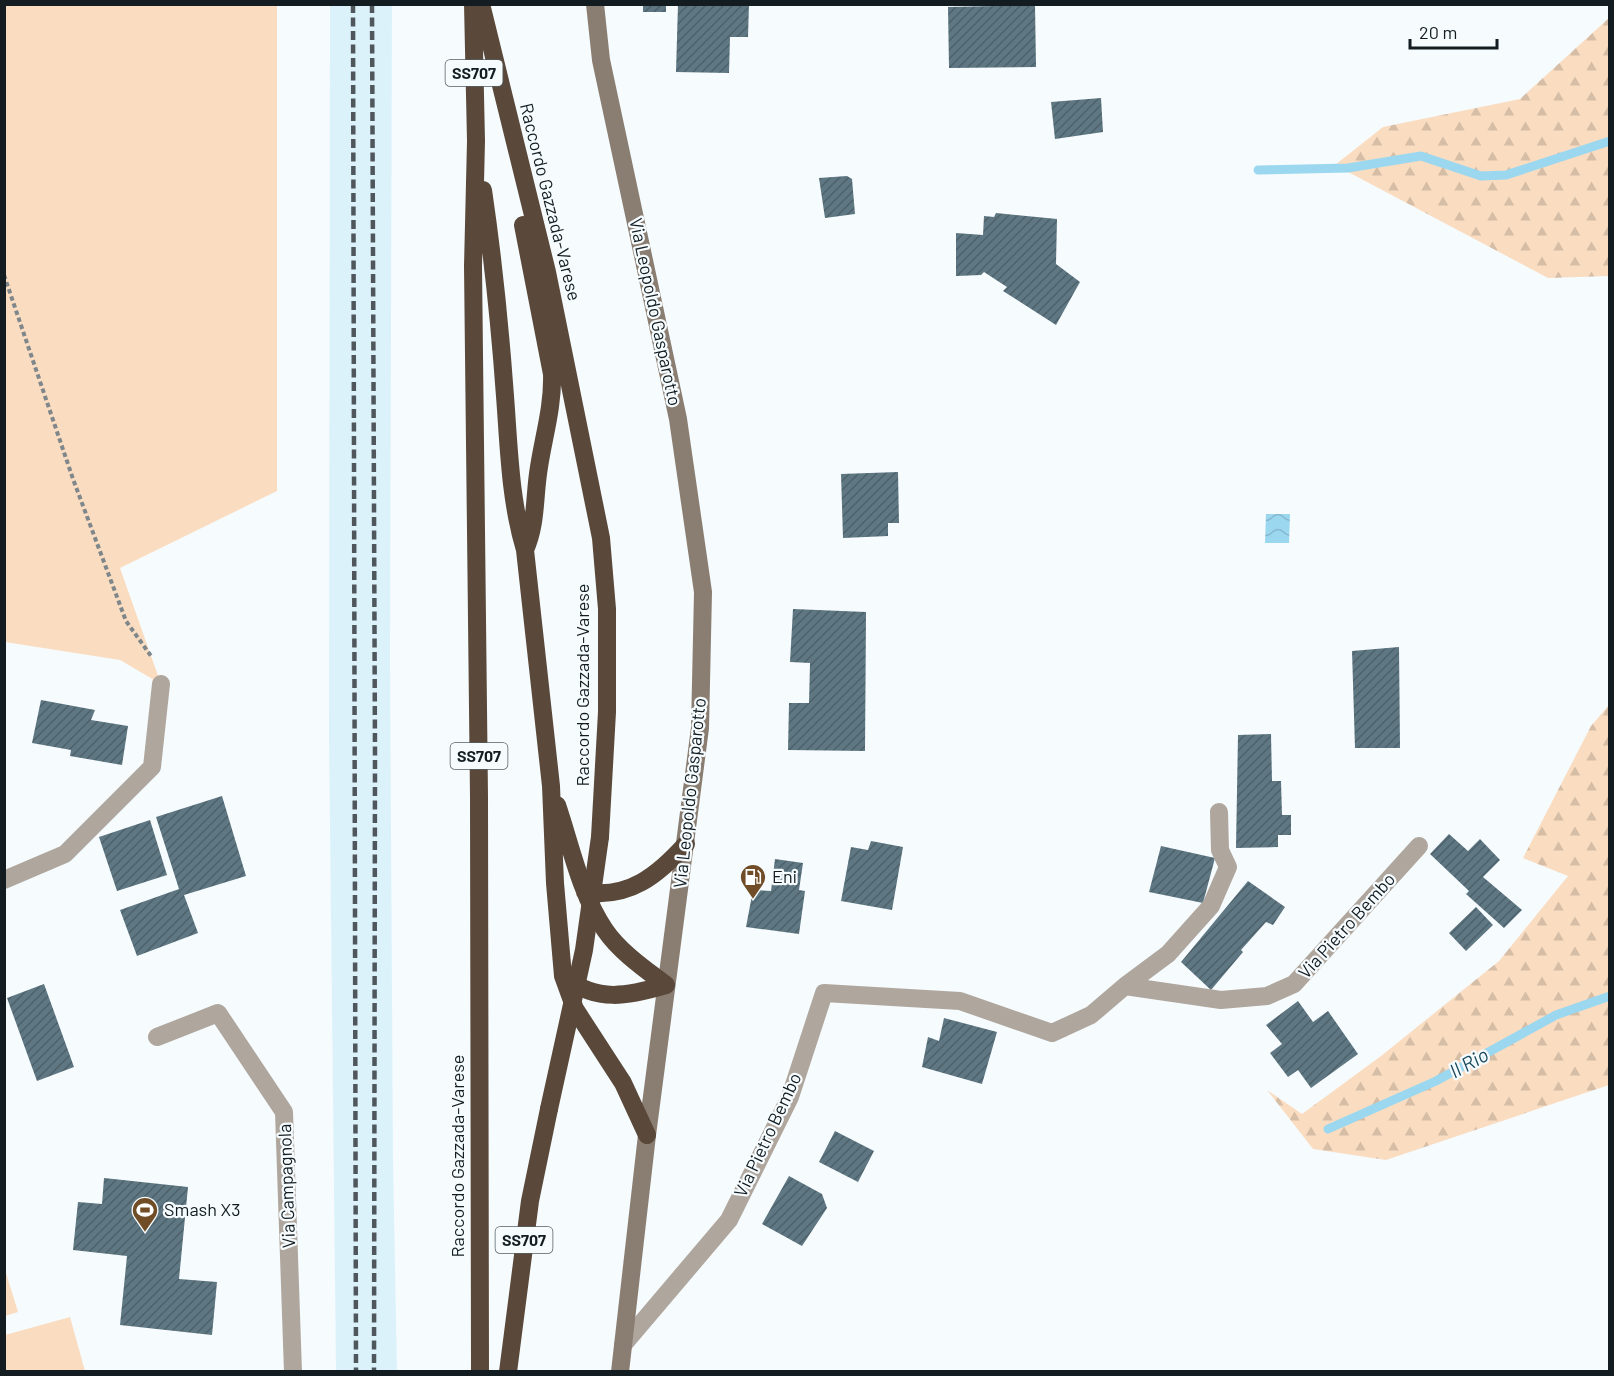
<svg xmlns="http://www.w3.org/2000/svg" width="1614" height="1376" viewBox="0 0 1614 1376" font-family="Barlow,sans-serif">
<defs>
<pattern id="forest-firs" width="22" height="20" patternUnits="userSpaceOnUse" patternTransform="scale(1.5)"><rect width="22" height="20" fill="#faddc1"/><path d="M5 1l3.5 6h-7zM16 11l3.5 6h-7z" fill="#d5bda6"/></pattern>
<pattern id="water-waves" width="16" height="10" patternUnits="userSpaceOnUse" patternTransform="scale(1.5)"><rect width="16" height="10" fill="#9cd7f0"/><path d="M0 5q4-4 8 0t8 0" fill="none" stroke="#85b8ce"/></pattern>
<pattern id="building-hatch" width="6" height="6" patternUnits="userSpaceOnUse" patternTransform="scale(1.5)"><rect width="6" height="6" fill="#5e7782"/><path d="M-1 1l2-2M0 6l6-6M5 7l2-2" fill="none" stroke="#4c616a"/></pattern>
</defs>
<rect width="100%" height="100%" fill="#f6fbfe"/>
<path fill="#dcf2fb" d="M330,5H392L390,658L393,1161L397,1372L336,1371L329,737Z"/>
<path fill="#faddc1" d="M4,5H277V491L120,568L161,684L120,660L5,642Z
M4,1266L18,1312L5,1316H4Z
M70,1317L85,1371H5V1335Z"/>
<path fill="url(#forest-firs)" d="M1609,18V276L1548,278L1335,165L1383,127L1520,99Z
M1609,705V1085L1386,1160L1313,1149L1267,1090L1302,1114L1381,1056L1499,961L1568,876L1523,858L1591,726Z"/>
<path fill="url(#water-waves)" d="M1266,514H1290L1289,543H1265Z"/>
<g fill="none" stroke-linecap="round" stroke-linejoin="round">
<path stroke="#9cd7f0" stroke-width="9" d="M1258,170L1348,168L1421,156L1481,176L1506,175L1610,141
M1328,1129L1436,1081L1556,1015L1610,996"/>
</g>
<path fill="url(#building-hatch)" d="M643,4H666V12H643Z
M678,4H749L748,37H730L729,73L676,72Z
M1035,5L1036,67L949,68L948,7Z
M1101,98L1103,132L1055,139L1051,102Z
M847,176L852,179L855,214L825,218L819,178Z
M996,213L1057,219L1056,264L1080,282L1056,325L1003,291L1007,287L984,272L981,275L956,276V233L983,235L984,216L994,217Z
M898,472L899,523H888V536L843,538L841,474Z
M793,609L866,612L865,751L788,750L789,703H809L810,663L790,662Z
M1399,647L1400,748H1355L1352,651Z
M41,700L95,710L91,720L128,726L122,765L70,756L71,750L32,743Z
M1271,734L1272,781H1281L1282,815H1291V835H1278V847L1236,848L1238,735Z
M222,796L246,876L184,895L198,933L137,956L120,910L179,889L156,817Z
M150,820L167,875L117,891L99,837Z
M1449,834L1468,851L1480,839L1500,860L1483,877L1522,910L1504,928L1466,894L1469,891L1430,854Z
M871,841L903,847L892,910L841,901L851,847L868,850Z
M1161,846L1215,858L1203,903L1149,892Z
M775,859L803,863L799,890L805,891L799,934L746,927L753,890L771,891Z
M1248,881L1285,907L1273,925L1266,922L1241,950L1243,952L1211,990L1181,962Z
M1476,907L1493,925L1466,951L1449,933Z
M44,984L74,1067L37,1081L7,998Z
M1298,1001L1313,1022L1328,1011L1358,1054L1311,1088L1298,1070L1288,1077L1270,1053L1282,1044L1266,1025Z
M944,1018L997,1032L982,1084L922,1067L928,1037L939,1041Z
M835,1131L874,1151L858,1182L819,1162Z
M789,1176L822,1194L827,1208L802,1246L762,1224Z
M104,1178L188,1187L179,1279L217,1282L212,1335L120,1325L127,1256L73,1250L78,1202L102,1204Z"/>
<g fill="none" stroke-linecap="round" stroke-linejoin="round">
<path stroke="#7f878b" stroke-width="4" stroke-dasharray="4.5 3" stroke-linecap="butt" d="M4,275L73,479L126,621L151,656"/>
<path stroke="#afa69e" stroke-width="18" d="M4,880L65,854L152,767L161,684
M1125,986L1168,954L1211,906L1228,867L1220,850L1219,812
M157,1037L218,1013L284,1112L293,1372
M623,1345L729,1220L790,1097L824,993L960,1001L1052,1033L1091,1015L1125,986L1221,1000L1267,996L1294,984L1419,846"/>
<path stroke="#8a7e72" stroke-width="18" d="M595,4L601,60L678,419L703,592L700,728L647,1135L620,1372"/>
<path stroke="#5a493a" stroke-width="18" d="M473,4L476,141L473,266L479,796L480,1372
M481,4L547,272L601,538L607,609V712L600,837
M483,190C493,258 500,327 505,396C509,448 510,500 525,550L551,786L555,883L563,976L575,1009L623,1083L647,1135
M523,225L552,374C553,406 544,435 539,467C534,496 537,523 525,550
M557,805C571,846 580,893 605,930C620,952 645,969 666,985
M585,892C629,899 658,875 686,844
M565,977C597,1003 628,996 666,985
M508,1372L530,1201L549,1109"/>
<path stroke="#4f575c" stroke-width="4.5" stroke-dasharray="9 4.5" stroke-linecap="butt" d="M353,4L356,1372
M372,4L375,756L374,1372"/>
<path stroke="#5a493a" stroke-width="18" d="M549,1109L584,950L600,837"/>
</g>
<defs>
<g id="fuel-pin" transform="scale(1.35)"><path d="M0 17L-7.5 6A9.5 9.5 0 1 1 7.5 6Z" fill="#704d26" stroke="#f6fbfe"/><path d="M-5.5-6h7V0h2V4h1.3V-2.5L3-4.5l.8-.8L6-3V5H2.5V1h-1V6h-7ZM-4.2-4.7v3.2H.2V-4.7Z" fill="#fff"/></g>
<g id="stadium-pin" transform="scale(1.35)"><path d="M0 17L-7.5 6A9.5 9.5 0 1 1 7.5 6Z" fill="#704d26" stroke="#f6fbfe"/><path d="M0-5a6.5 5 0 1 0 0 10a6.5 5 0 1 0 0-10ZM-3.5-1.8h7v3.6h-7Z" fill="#fff"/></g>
</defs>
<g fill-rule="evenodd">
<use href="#fuel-pin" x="753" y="877"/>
<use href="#stadium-pin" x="145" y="1210"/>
</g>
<g text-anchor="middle" stroke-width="4.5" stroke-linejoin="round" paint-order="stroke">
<g fill="#f6fbfe" stroke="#565f63" stroke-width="1.5">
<rect x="445.5" y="60" width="57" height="26" rx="4.5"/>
<rect x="450.5" y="743" width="57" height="26" rx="4.5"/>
<rect x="495.5" y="1227" width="57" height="26" rx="4.5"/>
</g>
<g font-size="16" font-weight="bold" fill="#121c21">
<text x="474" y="79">SS707</text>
<text x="479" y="762">SS707</text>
<text x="524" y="1246">SS707</text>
</g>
<g font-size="18" fill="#121c21" stroke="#f6fbfe">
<text transform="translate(550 202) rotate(76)" y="6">Raccordo Gazzada-Varese</text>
<text transform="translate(655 312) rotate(78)" y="6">Via Leopoldo Gasparotto</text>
<text transform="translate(583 685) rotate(-90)" y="6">Raccordo Gazzada-Varese</text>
<text transform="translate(690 793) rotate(-84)" y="6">Via Leopoldo Gasparotto</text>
<text transform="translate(1347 926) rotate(-48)" y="6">Via Pietro Bembo</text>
<text transform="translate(768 1135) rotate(-65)" y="6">Via Pietro Bembo</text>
<text transform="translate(458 1156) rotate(-90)" y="6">Raccordo Gazzada-Varese</text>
<text transform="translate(287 1186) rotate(-92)" y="6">Via Campagnola</text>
</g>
<g font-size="18" fill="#121c21" stroke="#f6fbfe" text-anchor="start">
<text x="772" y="883">Eni</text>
<text x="164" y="1216">Smash X3</text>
</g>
<g font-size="20" font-style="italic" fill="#194a5c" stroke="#f6fbfe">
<text transform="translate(1469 1063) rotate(-29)" y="7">Il Rio</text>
</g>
</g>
<rect width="1614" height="1376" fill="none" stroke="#121c21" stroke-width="12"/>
<path d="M1410 39v9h87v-9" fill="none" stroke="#121c21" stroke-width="3"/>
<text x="1419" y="39" font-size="18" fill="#121c21" stroke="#f6fbfe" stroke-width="4.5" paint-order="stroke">20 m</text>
</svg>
